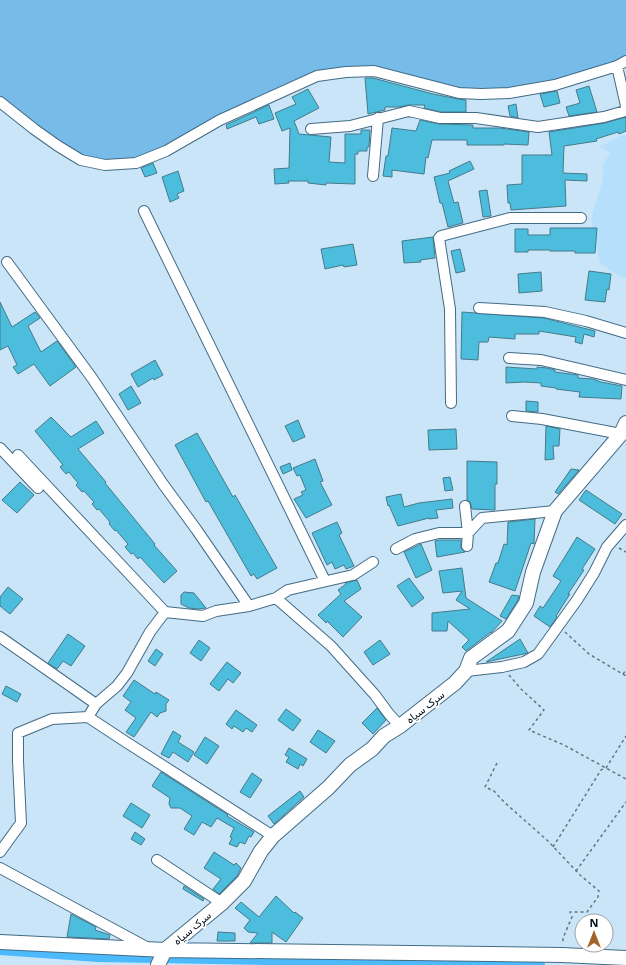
<svg xmlns="http://www.w3.org/2000/svg" width="626" height="965" viewBox="0 0 626 965" font-family="'Open Sans',Vazirmatn,sans-serif">
<rect width="100%" height="100%" fill="#cbe5f8"/>
<path fill="#b6dffc" d="M626,135V278L621,277L600,263L591,219L603,179V164L611,153L600,147L620,136Z"/>
<path fill="#77bbe9" d="M0,0H626V61L555,85L481,94L374,71L317,76L136,163L81,160L0,102Z"/>
<g fill="none" stroke-linecap="round" stroke-linejoin="round">
<path stroke="#4cbafc" stroke-width="10" d="M0,950L98,957L540,965"/>
</g>
<path fill="#4cbddc" stroke="#447b8b" d="M365,78H373L433,94L458,99L466,100V112H441L424,108L425,105H408L399,107H385V110L368,114Z
M589,86L597,112L569,116L566,107L580,103L576,90Z
M308,89L319,108L294,121L299,134L331,137L329,162L345,163V134H361V130H370L369,147H367V151H358V154H355V184L326,183V185L308,183V181H288L289,183L275,184L274,169L289,168L290,128L282,131L275,113L296,104L292,97Z
M557,91L560,103L544,107L540,94Z
M516,104L518,118L510,116L508,106Z
M269,105L274,119L259,124L256,117L227,129L226,125Z
M626,117V131L619,134L618,132L596,139L597,141L564,146L563,173L587,174V181L565,180L566,206L511,210L510,203H508L507,185L522,184V155H552L549,132L605,123Z
M420,120L439,124L473,125V128H500L529,132L528,145L504,144V145H467V140H432L428,158L426,157L424,174L392,170V177L383,176L386,156H388L392,128L416,131Z
M470,161L474,169L448,181L454,203L458,202L463,223L448,227L442,203H440L434,177L450,173L449,171Z
M153,163L157,173L145,177L141,168Z
M178,171L184,191L177,194L179,198L170,202L162,177Z
M487,190L491,216L483,217L479,191Z
M550,228H597L595,253H575V251H550V250H528V252H515V229H528V235H550Z
M433,237L435,258L420,260L421,262L404,263L402,241Z
M353,244L357,265L344,267L343,265L325,269L321,249Z
M460,249L465,271L456,273L451,251Z
M589,271L611,274L609,290L607,289L605,302L585,300Z
M541,272L542,291L519,293L518,274Z
M0,302L12,327L35,312L40,318L28,326L41,352L57,341L76,367L50,386L34,364L18,374L13,367L17,365L8,346L0,350Z
M462,312L544,318L595,331L594,337L584,334L582,344L575,342L576,337L539,331V334H515V339L489,337L488,342H479L478,360L461,359Z
M155,360L163,375L154,380L153,378L138,387L131,374Z
M506,367L537,369V367L547,368L555,370V372L578,375V378L593,379L601,382L622,386L621,399L579,397L580,392L556,389V388L541,386V383L525,382L506,383Z
M131,386L141,403L128,410L119,394Z
M526,401L538,402V412L526,411Z
M51,417L71,437L96,421L104,433L78,449L106,482L105,483L155,544L154,545L177,571L164,583L140,557L138,559L133,553L131,554L125,547L128,544L116,530L115,531L109,524L110,522L99,509L97,510L92,504L94,502L84,491L82,492L76,485L78,483L69,472L66,474L60,467L63,465L35,431Z
M298,420L305,437L293,442L285,426Z
M546,426L560,429L559,446H553L554,459L545,460Z
M456,429L457,449L429,450L428,430Z
M197,433L233,497L235,495L277,568L257,579L254,574L251,576L208,501L206,502L175,445Z
M315,459L323,481L320,482L332,505L306,518L294,499L303,495L301,492L306,490L300,475L297,476L293,468Z
M467,461L497,462V484H495V510L472,509L470,502L467,500Z
M290,463L292,470L283,474L280,467Z
M571,469L579,470L558,494L555,492Z
M450,477L453,490L445,491L443,478Z
M20,482L34,495L17,513L2,500Z
M586,490L622,514L615,524L579,500Z
M401,494L404,507L419,503L452,499L453,508L436,510L438,518L429,519V518L398,526L389,505L388,506L386,497Z
M535,519L534,544L531,543L515,591L489,582L496,563H498L504,544L507,545L508,522Z
M337,522L342,533L339,535L354,566L346,569L344,565L335,569L332,562L327,565L312,533Z
M577,537L595,549L582,569L584,570L568,594H570L556,616L557,617L550,627L534,616L540,606L543,608L561,581L553,576Z
M440,540H461V548L465,552L437,557L435,541Z
M421,544L432,570L416,578L404,552Z
M462,568L466,598L502,621L491,633V632L466,651L462,647L469,640L448,621L447,631H432V613L470,609L456,600L462,591L443,593L439,571Z
M409,578L424,598L412,607L397,586Z
M357,580L361,589L344,601L362,617L343,637L327,621L326,623L318,615L341,594L338,590L346,584L345,583Z
M8,587L23,599L10,614L0,606V597Z
M184,592L194,593L206,608L197,609L189,608L181,604V595Z
M512,595L519,596L518,600L506,619L500,616Z
M68,634L85,646L71,666L63,661L57,669L48,663Z
M520,639L528,653L486,662Z
M199,640L210,648L201,661L190,653Z
M380,640L390,654L373,665L364,652Z
M156,649L163,654L155,666L148,661Z
M227,662L241,673L233,683L228,679L219,691L210,684Z
M134,680L155,694L156,692L169,700L166,704V711L160,713L157,717L151,712L134,737L126,732L136,718L125,710L131,702L123,696Z
M6,686L21,694L17,702L2,694Z
M377,708L386,720L373,734L362,723Z
M286,709L301,720L293,731L278,720Z
M236,710L257,725L252,732L246,728L243,732L234,726L232,729L226,724Z
M318,730L335,741L326,753L310,742Z
M173,731L181,736L178,742L194,752L188,762L173,752L169,758L161,754Z
M205,737L219,746L207,764L194,755Z
M289,748L307,759L303,766L300,764L298,769L286,762L289,757L285,755Z
M161,772L228,815L227,816L254,832L251,837L249,836L245,844L240,842L237,847L229,844L232,838L230,837L234,828L217,818L211,827L202,822L194,835L184,829L192,816L180,808H171L169,804L170,798L152,786Z
M252,773L262,780L250,798L240,792Z
M300,791L304,797L274,824L268,816Z
M131,803L150,815L142,828L123,816Z
M135,832L145,839L141,845L131,839Z
M214,852L234,865L236,863L241,868L237,876L219,894L213,889L221,879L204,868Z
M184,886L204,899L203,901L183,889Z
M276,896L294,913L295,912L303,918L286,942L272,932V943H250L258,933L248,932L244,928L250,920L235,908L241,902L259,917Z
M71,914L96,927L95,930L110,935L109,939L67,937Z
M218,932L235,933V941H217Z"/>
<g fill="none" stroke-linecap="round" stroke-linejoin="round">
<g stroke="#426b86" stroke-width="12">
<path id="street" d="M0,102L34,129L58,146L81,160L105,165L136,163L166,151L220,120L317,76L346,72L374,71L459,93L481,94L509,93L555,85L617,66L626,61
M311,129L350,126L409,111L440,118H476L538,127L604,117L625,111L626,106L617,66
M373,176L378,118
M144,211L325,581
M7,262L92,378L163,484L196,529L249,606
M479,308L545,312L586,321L626,333
M509,358L541,360L626,380
M451,403L450,309L439,238L441,236L510,218H581
M512,416L542,419L621,434
M0,448L38,488
M18,455L165,612L203,616L216,611L249,606L276,598L331,646L375,695L389,714L400,726
M465,506L468,533L467,546
M396,549L415,539L439,533H468L482,518L555,511
M276,598L288,590L353,575L373,562
M165,612L150,632L127,673L117,686L96,704L88,717L126,742L273,836
M0,637L96,704
M466,671L502,667L524,662L538,654L577,600L594,573L607,547L626,525
M0,852L21,823L18,761V733L52,719L88,717
M157,860L222,903
M0,868L148,948"/>
</g>
<g stroke="#426b86" stroke-width="16">
<path id="secondary" d="M0,942L165,950L562,955L626,958
M158,965L165,950L222,903L244,881L261,851L273,836L328,788L350,765L372,749L384,736L400,726L455,683L466,671L471,658L508,631L526,603L533,572L555,511L621,434L626,423"/>
</g>
<path stroke="#627584" stroke-width="1.5" stroke-dasharray="3 3" stroke-linecap="butt" d="M619,548L626,552
M565,632L589,654L626,676
M623,674L626,670
M509,675L521,689L544,710L529,730L564,745L626,779
M497,763L485,787L494,791L504,802L548,841L580,875L599,891L598,897L587,912H570L572,917L563,938V943
M553,847L601,770L606,768L626,736
M576,871L626,802"/>
<use href="#street" stroke="#fff" stroke-width="10"/>
<use href="#secondary" stroke="#fff" stroke-width="14"/>
</g>
<g text-anchor="middle" stroke-width="3.5" stroke-linejoin="round" paint-order="stroke">
<g font-size="11" fill="#010d18" stroke="#fff">
<text transform="translate(425 707) rotate(-38)" y="4">سرک سیاه</text>
<text transform="translate(192 928) rotate(-40)" y="4">سرک سیاه</text>
</g>
</g>
<g transform="translate(594 933)"><circle r="19" fill="#ffffff" stroke="#999ea3"/>
<path d="M0-3L7 15L0 10L-7 15Z" fill="#a2622a"/>
<text y="-6" font-size="11" font-weight="bold" text-anchor="middle" fill="#010d18">N</text>
</g>
</svg>
